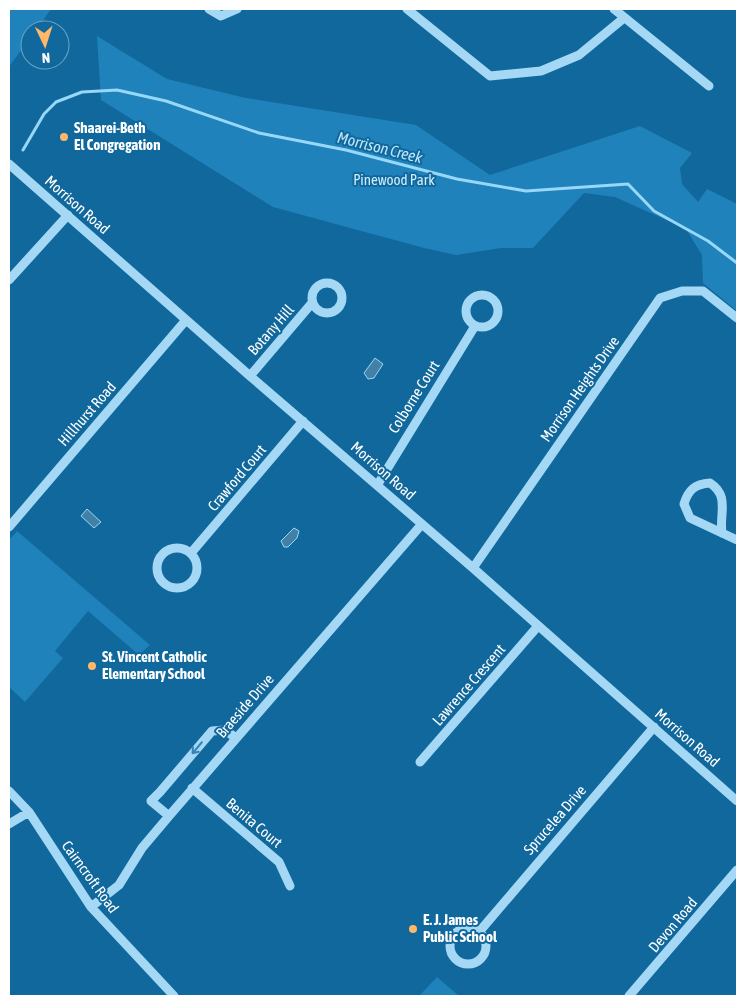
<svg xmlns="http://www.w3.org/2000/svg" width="746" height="1005" viewBox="0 0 746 1005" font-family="'Asap Condensed',sans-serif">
<rect width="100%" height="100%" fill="#10689d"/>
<path fill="#1f82ba" d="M9,9H51L36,30H30V38L9,67Z
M97,36L167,79L246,98L416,125L490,175L640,126L692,153L680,168L682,184L698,202L707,189L737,204V311L703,283L702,255L686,229L615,197L584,193L533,248H501L456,255L424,248L273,207L101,100Z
M17,531L150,645L139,655L88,611L55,651L63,658L25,702L9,687V540Z
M437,977L459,996H419Z"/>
<path fill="#4380a5" stroke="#97d7f8" d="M375,358L383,364L374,378L368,379L364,373Z
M87,509L101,522L94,528L81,516Z
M294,528L299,531L297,538L288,547H284L281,541Z"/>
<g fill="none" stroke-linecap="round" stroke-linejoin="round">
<path stroke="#97d7f8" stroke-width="3" d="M23,150L44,114L56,102L82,92L117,90L166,101L259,133L346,150L457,179L526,191L628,184L654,211L708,241L737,263"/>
<path stroke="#a5d8f5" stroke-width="9" d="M209,9L221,16L237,9
M407,9L490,76L541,71L579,55L624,18
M614,9L709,86
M9,164L250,376L473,568L737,801
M9,280L68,215
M312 298a15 15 0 1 1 30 0a15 15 0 1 1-30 0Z
M466 311a16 16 0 1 1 32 0a16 16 0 1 1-32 0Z
M250,376L312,303
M378,484L475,326
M9,527L186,320
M722,533C719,514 730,496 710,483C695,484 688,490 684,504L690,518L737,540
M157 568a20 20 0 1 1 40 0a20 20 0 1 1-40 0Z
M191,553L303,421
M473,568L660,298L682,291H703L737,318
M420,762L538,626
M192,788L279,862L290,886
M9,791L29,812L91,907L174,996
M169,816L151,801L160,792L212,731L225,730L236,738
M9,824L29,812
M91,907L119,885L142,848L169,816L422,524
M450 946a18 18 0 1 1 36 0a18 18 0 1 1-36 0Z
M479,932L654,727
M629,996L737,870"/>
</g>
<defs><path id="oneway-shaft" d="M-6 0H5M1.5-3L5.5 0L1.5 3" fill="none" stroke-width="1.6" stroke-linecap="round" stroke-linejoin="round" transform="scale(1.25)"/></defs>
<use stroke="#3584b3" href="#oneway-shaft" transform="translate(197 748) rotate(130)"/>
<g fill="#ffb769" stroke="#10689d" stroke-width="2">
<circle cx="64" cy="137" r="5"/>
<circle cx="92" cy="666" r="5"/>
<circle cx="413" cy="929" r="5"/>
</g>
<g text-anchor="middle" stroke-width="4" stroke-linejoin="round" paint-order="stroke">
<g font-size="15" font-weight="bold" fill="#fff" stroke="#10689d" text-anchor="start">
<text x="74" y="133">Shaarei-Beth<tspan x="74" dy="17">El Congregation</tspan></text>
<text x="102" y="662">St. Vincent Catholic<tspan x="102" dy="17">Elementary School</tspan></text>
<text x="423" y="925">E. J. James<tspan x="423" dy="17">Public School</tspan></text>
</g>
<g font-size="15" fill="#ceedfe" stroke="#10689d">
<text x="394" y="185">Pinewood Park</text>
</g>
<g font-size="15" fill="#fff" stroke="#10689d">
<text transform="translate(77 205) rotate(41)" y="5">Morrison Road</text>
<text transform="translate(271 330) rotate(-49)" y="5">Botany Hill</text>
<text transform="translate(580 389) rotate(-55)" y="5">Morrison Heights Drive</text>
<text transform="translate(414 397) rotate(-58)" y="5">Colborne Court</text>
<text transform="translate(87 414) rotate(-49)" y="5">Hillhurst Road</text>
<text transform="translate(383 471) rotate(41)" y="5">Morrison Road</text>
<text transform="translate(237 478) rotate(-50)" y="5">Crawford Court</text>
<text transform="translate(469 685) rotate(-49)" y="5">Lawrence Crescent</text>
<text transform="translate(245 706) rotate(-49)" y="5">Braeside Drive</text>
<text transform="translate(687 738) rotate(41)" y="5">Morrison Road</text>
<text transform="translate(555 820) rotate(-49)" y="5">Sprucelea Drive</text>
<text transform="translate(254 823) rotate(40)" y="5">Benita Court</text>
<text transform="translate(90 877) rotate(54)" y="5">Cairncroft Road</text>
<text transform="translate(673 925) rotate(-50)" y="5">Devon Road</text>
</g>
<g font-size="16" font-style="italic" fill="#bee6fc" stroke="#10689d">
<text transform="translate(380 147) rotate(14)" y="6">Morrison Creek</text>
</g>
</g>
<rect width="746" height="1005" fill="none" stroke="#ffffff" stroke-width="20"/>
<g transform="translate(45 45) rotate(176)"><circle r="24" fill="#10689d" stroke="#70a4c4"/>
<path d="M0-4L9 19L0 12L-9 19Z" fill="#ffb769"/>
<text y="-8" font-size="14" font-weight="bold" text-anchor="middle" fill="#ffffff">N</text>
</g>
</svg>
